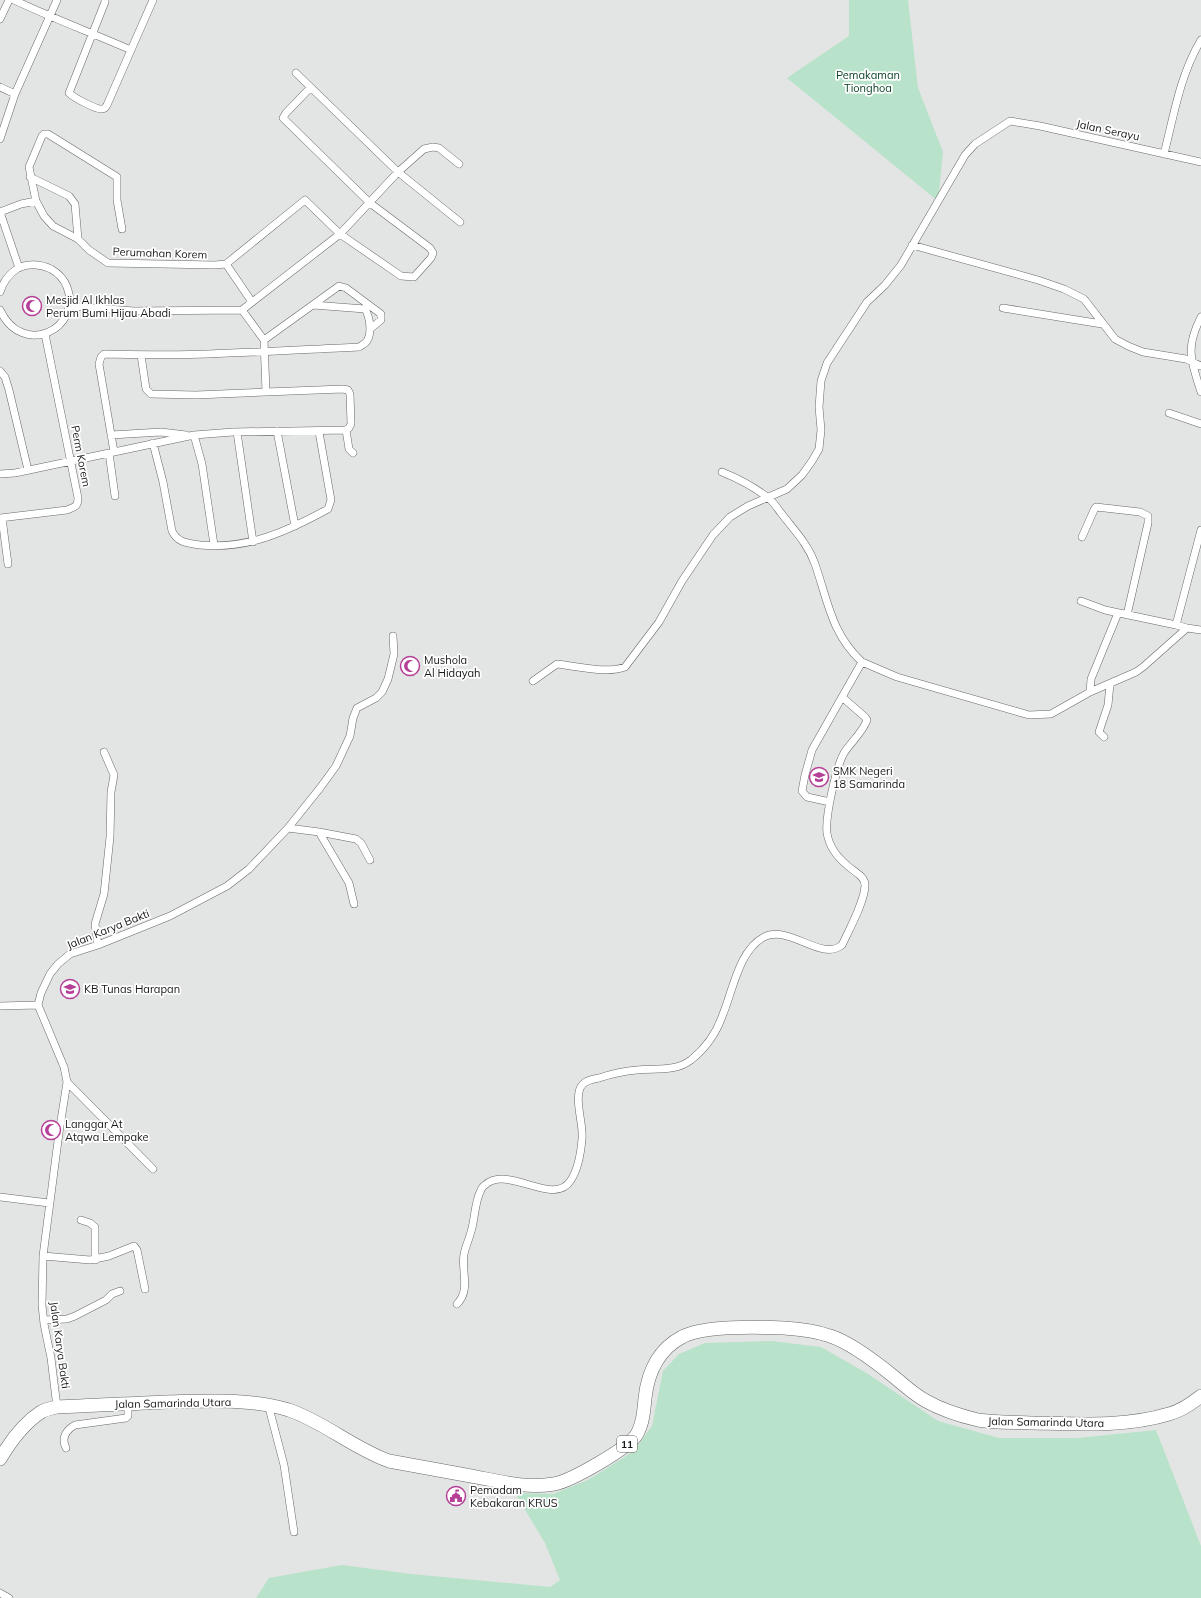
<svg xmlns="http://www.w3.org/2000/svg" width="1201" height="1598" viewBox="0 0 1201 1598" font-family="Mulish,sans-serif">
<rect width="100%" height="100%" fill="#e2e5e3"/>
<path fill="#b8e2c9" d="M849,0H908L918,88L943,152L938,201L787,78L849,36Z
M771,1341L821,1347L868,1374L938,1421L999,1438H1078L1156,1430L1201,1546V1598H256L269,1578L342,1565L411,1574L550,1587L560,1580L545,1543L515,1493L553,1494L588,1480L634,1451L652,1426L663,1371L679,1354L705,1343Z"/>
<g fill="none" stroke-linecap="round" stroke-linejoin="round">
<g stroke="#666967" stroke-width="8">
<path id="street" d="M14,0C52,18 92,33 131,50L107,105C106,107 105,109 102,109C97,110 74,98 69,93L105,2V0
M0,19L9,0
M131,50L153,0
M296,73L398,172L460,222
M0,87L15,94
M0,139L15,94L57,0
M1164,154C1174,115 1180,75 1201,40
M30,177L69,196L75,204L78,239
M36,201L29,167L42,136L44,134H48L117,177V200L122,229
M0,212L21,204L36,201L44,216L53,226L78,239L89,250L108,263L215,265L226,264L305,200L340,234L401,276L414,277L431,258L433,253L430,248L370,203L283,118L286,113L310,88
M0,212L19,268
M912,245L1038,280L1064,289L1084,299L1115,339L1128,346L1143,352L1186,359L1201,366
M226,264L252,302
M0,292C3,282 9,274 18,268C28,263 41,264 51,269C58,273 64,279 67,287C83,328 23,359 0,310
M313,305L365,309
M69,306L134,311L242,310L340,234L398,172L424,149L433,147L439,148L459,164
M1003,308L1102,324
M1201,317C1185,348 1191,361 1201,392
M264,340L339,286L346,288L381,314V320L370,329
M141,355L146,389L151,394L196,395L266,392L264,340L242,310
M0,371L5,377L9,390L28,470
M1169,413L1201,424
M346,430L349,449L353,453
M277,431L295,526
M237,432L253,542
M111,435L161,432L186,435
M194,435L202,464L214,545
M153,443L163,482L172,531C178,543 187,543 200,545C247,550 288,531 328,509L331,500L319,432
M114,452L194,435L233,432L346,430L349,428L351,424L350,394L348,390L343,389L266,392
M109,453L115,496
M722,472C737,478 754,487 767,497C773,501 777,508 781,513C794,530 808,544 815,564C828,601 831,633 862,662
M0,474L15,473L114,452L99,364L101,357L104,354C189,357 274,351 359,347C362,345 365,344 367,341C372,333 370,317 365,309
M0,518L67,510C74,507 78,507 78,498L45,334
M2,518L8,564
M1082,537L1094,510L1096,507L1140,512L1148,516V523L1127,615
M1081,601L1105,610L1176,625
M1187,628L1201,630
M533,681L557,664C576,666 607,674 625,667L659,622L682,581L713,535L730,517L748,506L787,489L802,475L812,461L819,449L821,430L819,407L821,381L827,363L867,302L885,285L901,265L965,155L975,144L1010,121L1040,126L1201,162
M1090,692L1091,679L1118,613
M1104,737L1099,732L1108,705L1110,684
M830,802L807,797L802,791L805,775L812,750L842,697
M288,828L319,832L349,883L354,904
M319,832L356,839L361,843L370,860
M98,945L95,924L104,894L110,837L111,792L114,775L104,752
M0,1006L38,1005
M67,1082L153,1169
M0,1197L49,1203
M81,1220L90,1223L95,1227V1260
M43,1256L90,1260L109,1256L134,1246L137,1250L145,1289
M457,1304C471,1290 461,1271 464,1254C466,1245 470,1237 472,1228C475,1216 475,1201 481,1190C481,1189 484,1185 485,1185C508,1164 554,1208 571,1180C578,1169 581,1151 582,1139C584,1124 572,1095 583,1084C587,1080 594,1079 599,1078C611,1074 624,1071 637,1070C656,1068 675,1072 691,1060C706,1048 717,1032 723,1014C733,990 739,950 764,937C789,924 821,962 842,945C849,930 865,901 865,885C865,876 854,872 848,866C838,858 829,846 827,833C825,817 836,767 844,753C851,742 863,732 867,720L865,717L842,697L862,662L897,677L1029,715L1051,714L1090,692L1136,672L1143,667L1187,628L1176,625L1201,530
M44,1320L67,1319L75,1316L106,1300L112,1294L120,1291
M268,1404L284,1465L294,1532
M57,1407L51,1358L44,1324L42,1305L43,1256L59,1133L67,1082L64,1067L38,1005L41,993L50,974L58,964L70,954L98,945L170,916L227,886L249,869L288,828L320,788L336,766L350,736L353,718L357,708L376,698L382,692L388,679L394,654L393,636
M66,1448C61,1438 66,1430 75,1425L126,1418L128,1416V1404
M0,1593L9,1598"/>
</g>
<g stroke="#666967" stroke-width="14">
<path id="highway" d="M0,1459C10,1442 24,1423 41,1412C46,1409 52,1408 57,1407C93,1405 129,1404 166,1402C207,1401 249,1398 289,1410C324,1422 353,1448 389,1461C416,1466 444,1471 471,1476C498,1481 527,1489 554,1484C571,1481 629,1448 637,1434C643,1423 644,1410 645,1398C648,1372 659,1349 682,1337C703,1325 759,1327 784,1328C799,1329 816,1331 830,1336C849,1342 877,1363 893,1376C903,1384 913,1394 926,1401C942,1410 961,1416 978,1420C996,1423 1016,1422 1034,1423C1078,1424 1126,1427 1169,1414C1181,1411 1191,1404 1201,1396"/>
</g>
<use href="#street" stroke="#fff" stroke-width="7"/>
<use href="#highway" stroke="#fff" stroke-width="13"/>
</g>
<defs>
<g id="mosque-ring" transform="scale(1)"><circle r="9.5" fill="#fff" stroke="#b64098" stroke-width="1.5"/><path d="M3.5-4.9A6 6 0 1 0 3.5 4.9A5 5 0 1 1 3.5-4.9Z" fill="#b64098"/></g>
<g id="school-ring" transform="scale(1)"><circle r="9.5" fill="#fff" stroke="#b64098" stroke-width="1.5"/><path d="M0-5L7-2L0 1L-7-2ZM-4 1L0 2.5L4 1V4Q0 6-4 4Z" fill="#b64098"/></g>
<g id="civic-ring" transform="scale(1)"><circle r="9.5" fill="#fff" stroke="#b64098" stroke-width="1.5"/><path d="M-.6-6.5H3V-4.5H.6V-3L4-1V1h2V6H-6V1h2V-1L-.6-3ZM-1.2 2.5V6h2.4V2.5Z" fill="#b64098"/></g>
</defs>
<g fill-rule="evenodd">
<use href="#mosque-ring" x="32" y="306"/>
<use href="#mosque-ring" x="410" y="666"/>
<use href="#school-ring" x="819" y="777"/>
<use href="#school-ring" x="70" y="989"/>
<use href="#mosque-ring" x="51" y="1130"/>
<use href="#civic-ring" x="456" y="1496"/>
</g>
<g text-anchor="middle" stroke-width="3.5" stroke-linejoin="round" paint-order="stroke">
<rect fill="#fff" stroke="#5c5d5c" stroke-width="1" x="617" y="1436" width="20" height="16" rx="3"/>
<g font-size="10" font-weight="bold" fill="#161716">
<text x="627" y="1448">11</text>
</g>
<g font-size="11" fill="#094128" stroke="#fff">
<text x="868" y="79">Pemakaman<tspan x="868" dy="13">Tionghoa</tspan></text>
</g>
<g font-size="11" fill="#161716" stroke="#fff">
<text transform="translate(1108 130) rotate(12)" y="4">Jalan Serayu</text>
<text transform="translate(160 253) rotate(2)" y="4">Perumahan Korem</text>
<text transform="translate(81 456) rotate(79)" y="4">Perm Korem</text>
<text transform="translate(108 929) rotate(-22)" y="4">Jalan Karya Bakti</text>
<text transform="translate(60 1345) rotate(82)" y="4">Jalan Karya Bakti</text>
<text transform="translate(173 1403) rotate(-1)" y="4">Jalan Samarinda Utara</text>
<text transform="translate(1046 1422) rotate(1)" y="4">Jalan Samarinda Utara</text>
</g>
<g font-size="11" fill="#161716" stroke="#fff" text-anchor="start">
<text x="46" y="304">Mesjid Al Ikhlas<tspan x="46" dy="13">Perum Bumi Hijau Abadi</tspan></text>
<text x="424" y="664">Mushola<tspan x="424" dy="13">Al Hidayah</tspan></text>
<text x="833" y="775">SMK Negeri<tspan x="833" dy="13">18 Samarinda</tspan></text>
<text x="84" y="993">KB Tunas Harapan</text>
<text x="65" y="1128">Langgar At<tspan x="65" dy="13">Atqwa Lempake</tspan></text>
<text x="470" y="1494">Pemadam<tspan x="470" dy="13">Kebakaran KRUS</tspan></text>
</g>
</g>
</svg>
